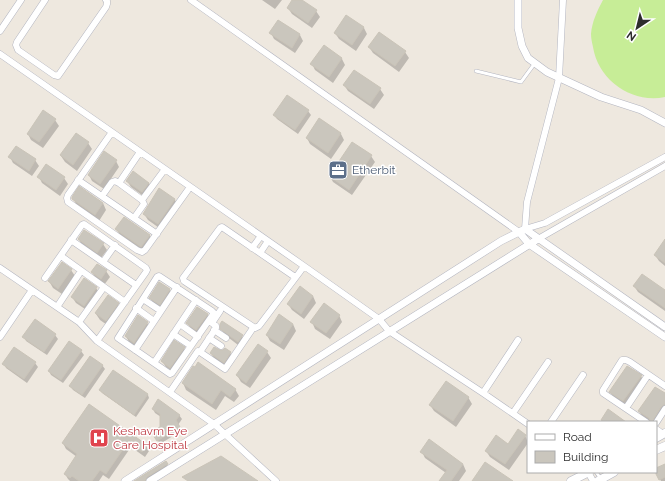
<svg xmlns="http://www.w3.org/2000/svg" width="665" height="481" viewBox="0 0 665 481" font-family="Raleway,sans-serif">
<rect width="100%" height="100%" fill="#eee8df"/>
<path fill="#c7ed97" d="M603,0H665V97C632,104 598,80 593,47C592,43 591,38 591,34C592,22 597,11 603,0Z"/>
<path fill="#0003" d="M262,0H282L275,9Z
M293,0H300L316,11L320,17L312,28L292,14L288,8Z
M346,16L364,28L367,34L356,51L339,39L335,33Z
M279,21L300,35L303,41L295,53L274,39L271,33Z
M379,33L405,52L409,58L399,72L373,53L369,47Z
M324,46L342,59L345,65L333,83L315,70L312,64Z
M344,85L380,89L384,95L374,109L348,91Z
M287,96L308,111L311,115L298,134L277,119L274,115Z
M320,119L341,134L344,140L331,159L310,144L307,138Z
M55,120L59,126L43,148L31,140L28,134Z
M76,134L88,143L92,149L77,171L65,162L61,156Z
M16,147L35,160L39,166L32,176L13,163L10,157Z
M371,156L375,162L352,195L333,182L330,176Z
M116,161L119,167L104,189L92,181L89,175Z
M46,165L64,178L68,184L60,196L42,183L39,177Z
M127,181L149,183L152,190L146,198L131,187Z
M160,190L175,200L178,206L162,230L148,220L144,214Z
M73,198L103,203L106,210L99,221L77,206Z
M116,229L150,236L153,242L145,253L120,235Z
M79,239L103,244L107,250L101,258L82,245Z
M665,241V266L659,261L655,255Z
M71,270L75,276L62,294L53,288L49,281Z
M106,271L110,277L104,285L96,279L92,272Z
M634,286L665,291V311L638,292Z
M96,288L100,294L88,311L76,303L72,297Z
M170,290L173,296L164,310L154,304L150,298Z
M313,296L316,303L304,319L292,310L288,304Z
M118,304L121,310L110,327L100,320L96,314Z
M207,314L211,321L200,336L191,329L187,323Z
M339,315L342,322L330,339L315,329L312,322Z
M35,321L55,335L58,339L47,355L26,341L24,337Z
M147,323L151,329L138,348L129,342L126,336Z
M293,324L296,331L284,350L270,341L267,335Z
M221,328L242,336L245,342L242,348L225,335Z
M184,348L188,354L174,373L166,367L162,361Z
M81,351L84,355L63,383L51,375L49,371Z
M220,351L230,353L234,359L228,368L215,360L211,353Z
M267,352L271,358L250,388L241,382L237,375Z
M35,363L38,367L27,383L6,368L4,364Z
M102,365L105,369L85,398L73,390L70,386Z
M114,372L148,395L149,398L136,417L102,393L100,390Z
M641,376L644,382L627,407L614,398L610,392Z
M183,383L235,389L239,396L234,402L225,396L216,410L186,390Z
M665,394V413L656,427V422H649L643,418L639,411Z
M468,397L472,404L456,427L434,411L430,405Z
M89,406L146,445L149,451L145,457L131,447L109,479L103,475L99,481H70L68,479L65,474L77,457L66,449L63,443Z
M153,409L179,415L182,419L178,425L181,431L160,444L153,432L161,428V417L155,413Z
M525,435L528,443L509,470L490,457L486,451L508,445Z
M422,452L463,464L466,471L459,481H440L446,473L425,458Z
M165,462L169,469L150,481H136Z
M665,465V481H661L656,472V469Z"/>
<path fill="#cac6bd" stroke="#cac4b8" d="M292,0H302L317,10L308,23L287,8Z
M346,15L364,27L352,45L334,33Z
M278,20L300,34L292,48L269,33Z
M379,32L406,51L395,66L368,47Z
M324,45L342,58L329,77L310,64Z
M354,70L381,88L370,104L343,85Z
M287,95L309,110L295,130L273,115Z
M43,110L56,119L39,142L27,134Z
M319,118L341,133L328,153L306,138Z
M76,133L89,142L73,165L60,155Z
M352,142L372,155L349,190L329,176Z
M16,146L36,159L29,171L8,157Z
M104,151L117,160L100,184L88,175Z
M46,164L65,177L56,190L37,177Z
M133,171L149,183L142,192L126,181Z
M79,186L103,203L95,215L72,199V197Z
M159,188L175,199L158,224L143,214Z
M124,217L150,235L141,247L115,229Z
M84,230L104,243L97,253L78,239Z
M665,239V263L654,255Z
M62,262L72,269L58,289L48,281Z
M97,264L107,270L101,279L91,272Z
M642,274L665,290V308L633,286Z
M84,278L97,287L84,306L71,297Z
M159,282L170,289L160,305L149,298Z
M300,286L313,296L301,314L287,304Z
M108,295L119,303L106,321L95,313Z
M324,303L340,315L326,333L310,322Z
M197,307L208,314L196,330L186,323Z
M279,314L293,324L280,344L266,335Z
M138,315L148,322L134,343L125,336Z
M35,319L56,334L44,352L22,337Z
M222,321L243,335L238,342L220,329V324Z
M174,340L185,347L170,368L161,361Z
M69,341L82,350L61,380L48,371Z
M258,344L268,351L246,383L236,375Z
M14,347L36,362L24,379L2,364Z
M214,347L220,350H223L225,348L231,352L224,363L210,353Z
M90,356L103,365L82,395L69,386Z
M198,362L236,389L230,397L221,390L212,404L182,383L193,366L195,367Z
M627,366L642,375L623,401L609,392Z
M113,370L148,394L134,415L99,390Z
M446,381L469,397L453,421L429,405Z
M655,387L665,393V404L661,407L652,422H650L649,418L638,411Z
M158,399L180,415L176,420L180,427L157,441L151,432L160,427V414L152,409Z
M89,404L147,445L142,452L128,442L106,474L100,470L92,481H79L72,476L70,478L64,474L77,454L62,443Z
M608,409L626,422H604L601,420Z
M518,429L526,435L505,464L485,451L496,435L508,444Z
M429,439L463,464L451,481H439L447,470L420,452Z
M221,456L258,481H188L182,477Z
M166,461L168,464L147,477L145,481H134Z
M485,462L513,481H472Z
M665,464V477L659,480L656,474V468Z"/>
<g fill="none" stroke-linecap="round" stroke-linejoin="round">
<g stroke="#b3b5c0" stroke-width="4">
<path id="service" d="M476,71L521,82L535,63
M596,472L601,479"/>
</g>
<g stroke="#b3b5c0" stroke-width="7">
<path id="minor" d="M45,0L17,42L16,45L18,50L54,75L58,76L106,7L107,4V1L106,0
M191,0L519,232
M563,0L559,78L527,202L525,229L545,223L665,157
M0,31L21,0
M0,54L304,266L379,319L389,331L483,393L528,424
M112,132L68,195L67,198L68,202L137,250L142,252L145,250L190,187
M78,180L157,234
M119,183L140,152
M102,196L112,182L115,181L119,183L142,200L144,204L134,218
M142,200L165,169
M538,239L665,166
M71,240L136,285
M252,248L261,236
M260,253L268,241
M61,256L125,302
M103,262L115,245
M0,268L79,322L97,341L214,424L276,481
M159,276L212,311L214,313L172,373L170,374L118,338L157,277Z
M295,277L222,227L220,228L183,278L184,281L255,328L259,326L299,273L304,266
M45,278L82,225L84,224L146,268L147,270L146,272L97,341
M143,299L161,311
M57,307L81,271
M136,308L154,321
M79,322L104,287
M180,324L198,337
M214,330L226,338
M173,334L191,346
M0,337L32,290
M209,338L221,346
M135,350L177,287
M200,352L216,328V326L212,323L220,311
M154,363L196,300
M170,392L198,351L200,352L225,369L253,328
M483,393L518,340
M626,408L648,375
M513,413L548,362
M551,422L583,375
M646,422L603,393V390L622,360H626L630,362L665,386
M656,423L665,409
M656,429L663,434
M588,472L593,481"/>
</g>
<g stroke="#b3b5c0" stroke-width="8">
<path id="tertiary" d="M518,0V28L522,46L528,58L547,72L601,97L641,110L665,123
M519,232L529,244L665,337
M125,481L501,241L525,229L665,327
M150,481L538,239"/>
</g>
<g stroke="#b3b5c0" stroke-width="9">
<path id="secondary" d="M656,438L665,433
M656,450L665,446
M571,481L589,472
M598,481L614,472"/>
</g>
<use href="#service" stroke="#fff" stroke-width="3"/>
<use href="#minor" stroke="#fff" stroke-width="6"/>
<use href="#tertiary" stroke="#fff" stroke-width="7"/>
<use href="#secondary" stroke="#fff" stroke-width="8"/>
</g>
<defs>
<g id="office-square" transform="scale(1)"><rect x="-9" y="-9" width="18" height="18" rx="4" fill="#5c6f8a" stroke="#fff"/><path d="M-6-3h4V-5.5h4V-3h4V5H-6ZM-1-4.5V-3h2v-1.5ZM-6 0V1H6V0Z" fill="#fff"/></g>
<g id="hospital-square" transform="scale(1)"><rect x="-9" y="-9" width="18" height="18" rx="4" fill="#e0444e" stroke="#fff"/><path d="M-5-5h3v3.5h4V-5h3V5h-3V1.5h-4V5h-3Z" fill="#fff"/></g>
</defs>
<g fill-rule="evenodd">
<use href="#office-square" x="338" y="170"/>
<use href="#hospital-square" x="99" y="438"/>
</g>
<g text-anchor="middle" stroke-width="3" stroke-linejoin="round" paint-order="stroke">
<g font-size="12" fill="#4e5e75" stroke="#fff" text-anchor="start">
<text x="352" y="174">Etherbit</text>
</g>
<g font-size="12" fill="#be3a42" stroke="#fff" text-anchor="start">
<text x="113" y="435">Keshavm Eye<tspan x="113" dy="14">Care Hospital</tspan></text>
</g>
</g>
<rect x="527" y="421" width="130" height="52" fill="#ffffff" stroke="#ababab"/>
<rect x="535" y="434" width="20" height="6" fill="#ffffff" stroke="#ababab"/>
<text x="563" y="441" font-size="12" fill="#2d2d2d">Road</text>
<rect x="535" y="451" width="20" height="12" fill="#cac6bd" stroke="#ababab"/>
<text x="563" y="461" font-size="12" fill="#2d2d2d">Building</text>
<g transform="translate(637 28) rotate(215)" stroke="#ffffff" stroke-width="3" paint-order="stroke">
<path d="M0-3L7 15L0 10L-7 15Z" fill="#2d2d2d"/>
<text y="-6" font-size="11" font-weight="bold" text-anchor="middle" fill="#2d2d2d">N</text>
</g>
</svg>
